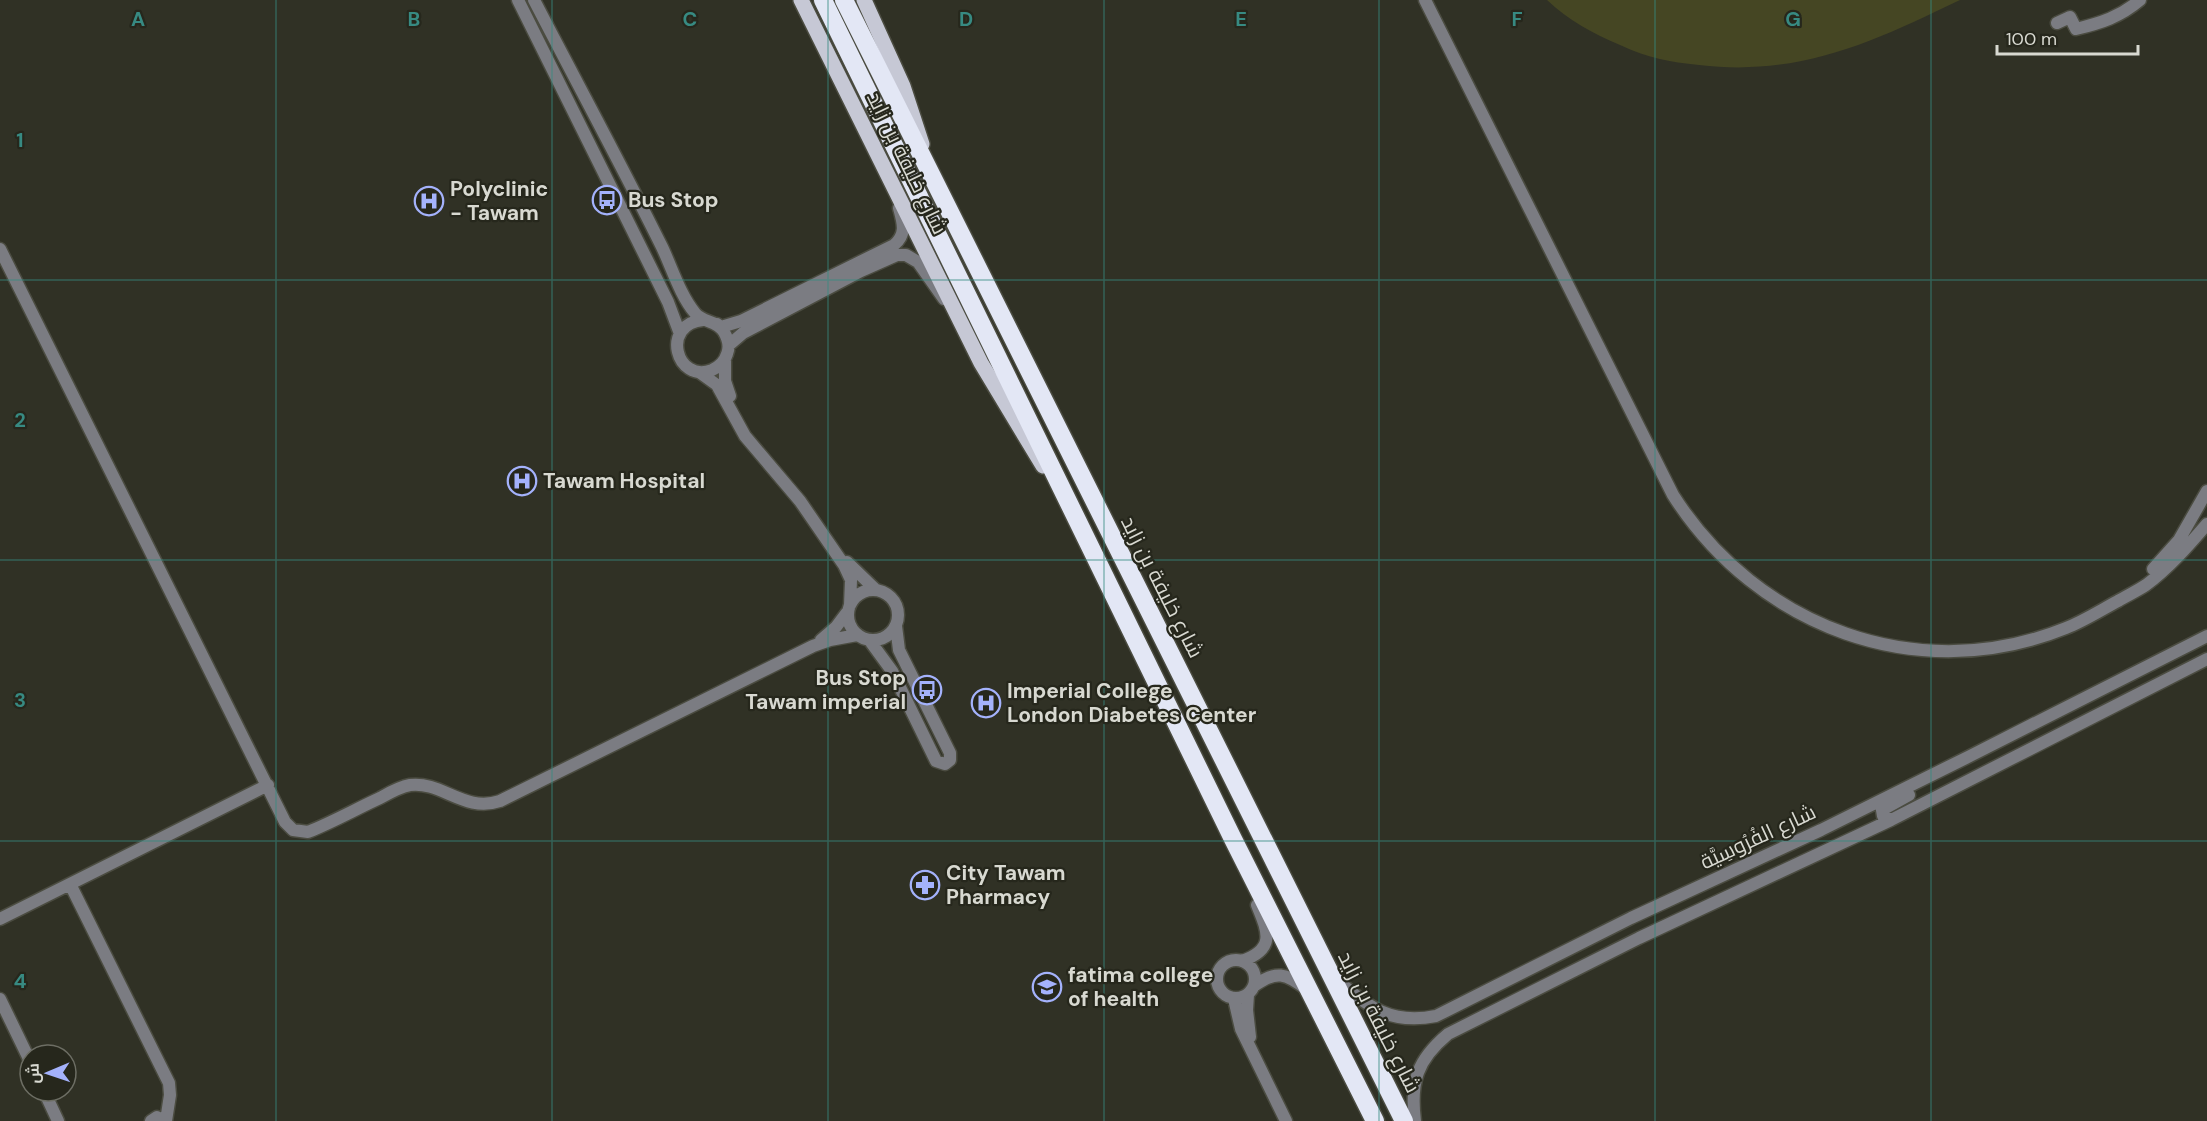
<svg xmlns="http://www.w3.org/2000/svg" width="2207" height="1121" viewBox="0 0 2207 1121" font-family="'DM Sans',Cairo,sans-serif">
<rect width="100%" height="100%" fill="#303125"/>
<path fill="#454623" d="M1547,0H1960C1873,42 1799,77 1699,65C1669,62 1648,58 1620,45C1594,34 1568,20 1547,0Z"/>
<g fill="none" stroke-linecap="round" stroke-linejoin="round">
<g stroke="#4b4c41" stroke-width="15">
<path id="minor" d="M518,0L668,302L680,334
M534,0C577,83 621,164 662,247C672,268 680,295 695,313C703,323 717,320 724,332C728,339 730,347 727,354C725,361 719,367 712,370C676,384 660,324 703,320
M1425,0L1673,495C1757,627 1918,688 2066,628C2084,621 2101,610 2118,601C2128,595 2137,591 2146,585C2169,568 2188,546 2207,524
M2057,23L2070,17L2076,29C2101,23 2120,17 2140,0
M0,249L285,822L293,830L308,832C333,822 356,809 380,798C389,793 399,787 410,785C442,781 464,813 500,801L813,646L830,640L857,635
M717,324L721,327L741,321L894,245C907,234 903,223 899,208
M729,345L743,333L861,271L897,255H906L918,262L944,299
M725,359V381L730,396
M699,372L717,385L745,436L800,501L844,565L851,580L850,605
M847,562L876,590
M2153,569L2179,540L2207,491
M848 615a25 25 0 1 1 50 0a25 25 0 1 1-50 0Z
M821,640L836,627L848,611
M870,641L892,671L936,761L945,764L950,760V753L899,650L896,626
M1891,820L1883,816L1882,810L1909,795
M70,884L169,1083L170,1095L166,1121
M0,919L268,785
M1217 979a19 19 0 1 1 38 0a19 19 0 1 1-38 0Z
M1242,961C1276,949 1268,932 1257,905
M1337,980C1369,1008 1392,1025 1436,1016L1631,918L1821,830L1970,756L2207,636
M1254,986C1276,970 1286,973 1306,989
M1248,995L1247,1010L1250,1037
M0,999L30,1061
M1234,999L1241,1029L1286,1121
M44,1091L58,1121
M151,1121L157,1117L165,1121
M1415,1121C1410,1082 1417,1060 1448,1034L1639,938L1891,820L2207,659"/>
</g>
<g stroke="#4b4c41" stroke-width="18">
<path id="major" d="M801,0L981,363L1043,466
M864,0L903,86L922,144"/>
</g>
<g stroke="#4b4c41" stroke-width="21">
<path id="highway" d="M823,0L1233,839L1375,1121
M844,0L1404,1121"/>
</g>
<use href="#minor" stroke="#7b7c82" stroke-width="12"/>
<use href="#major" stroke="#c6c8d5" stroke-width="15"/>
<use href="#highway" stroke="#e3e7f5" stroke-width="18"/>
</g>
<path fill="none" stroke="#378a82" stroke-width="1.5" stroke-opacity="0.55" d="M276,0V1121M552,0V1121M828,0V1121M1104,0V1121M1379,0V1121M1655,0V1121M1931,0V1121M0,280H2207M0,560H2207M0,841H2207"/>
<defs>
<g id="bus-ring" transform="scale(1.5)"><circle r="9.5" fill="#26271c" stroke="#a4b2fc" stroke-width="1.5"/><path d="M-5-6H5V4H4V6H2V4H-2V6H-4V4H-5ZM-3.5-4V0h7V-4ZM-3.5 1.2v1.5H-2V1.2ZM2 1.2v1.5H3.5V1.2Z" fill="#a4b2fc"/></g>
<g id="hospital-ring" transform="scale(1.5)"><circle r="9.5" fill="#26271c" stroke="#a4b2fc" stroke-width="1.5"/><path d="M-5-5h3v3.5h4V-5h3V5h-3V1.5h-4V5h-3Z" fill="#a4b2fc"/></g>
<g id="pharmacy-ring" transform="scale(1.5)"><circle r="9.5" fill="#26271c" stroke="#a4b2fc" stroke-width="1.5"/><path d="M-2-6h4v4h4v4h-4v4h-4v-4h-4v-4h4Z" fill="#a4b2fc"/></g>
<g id="school-ring" transform="scale(1.5)"><circle r="9.5" fill="#26271c" stroke="#a4b2fc" stroke-width="1.5"/><path d="M0-5L7-2L0 1L-7-2ZM-4 1L0 2.5L4 1V4Q0 6-4 4Z" fill="#a4b2fc"/></g>
</defs>
<g fill-rule="evenodd">
<use href="#bus-ring" x="607" y="200"/>
<use href="#hospital-ring" x="429" y="201"/>
<use href="#hospital-ring" x="522" y="481"/>
<use href="#bus-ring" x="927" y="690"/>
<use href="#hospital-ring" x="986" y="703"/>
<use href="#pharmacy-ring" x="925" y="885"/>
<use href="#school-ring" x="1047" y="987"/>
</g>
<g text-anchor="middle" stroke-width="4.5" stroke-linejoin="round" paint-order="stroke">
<g font-size="21" fill="#d8d9d1" stroke="#26271c">
<text transform="translate(907 163) rotate(64)" y="7">شارع خليفة بن زايد</text>
<text transform="translate(1162 587) rotate(63)" y="7">شارع خليفة بن زايد</text>
<text transform="translate(1758 837) rotate(-25)" y="7">شارع الفُرُوسِيَّة</text>
<text transform="translate(1379 1022) rotate(63)" y="7">شارع خليفة بن زايد</text>
</g>
<g font-size="21" font-weight="bold" fill="#d8d9d1" stroke="#26271c" text-anchor="start">
<text x="450" y="196">Polyclinic<tspan x="450" dy="24">- Tawam</tspan></text>
<text x="628" y="207">Bus Stop</text>
<text x="543" y="488">Tawam Hospital</text>
<text x="906" y="685" text-anchor="end">Bus Stop<tspan x="906" dy="24">Tawam imperial</tspan></text>
<text x="1007" y="698">Imperial College<tspan x="1007" dy="24">London Diabetes Center</tspan></text>
<text x="946" y="880">City Tawam<tspan x="946" dy="24">Pharmacy</tspan></text>
<text x="1068" y="982">fatima college<tspan x="1068" dy="24">of health</tspan></text>
</g>
</g>
<g font-size="20" text-anchor="middle" font-weight="bold" fill="#378a82" stroke="#26271c" stroke-width="4.5" stroke-linejoin="round" paint-order="stroke">
<text x="138" y="26">A</text>
<text x="414" y="26">B</text>
<text x="690" y="26">C</text>
<text x="966" y="26">D</text>
<text x="1241" y="26">E</text>
<text x="1517" y="26">F</text>
<text x="1793" y="26">G</text>
<text x="20" y="147">1</text>
<text x="20" y="427">2</text>
<text x="20" y="707">3</text>
<text x="20" y="988">4</text>
</g>
<g transform="translate(48 1073) rotate(268)"><circle r="28" fill="#26271c" stroke="#6d6e64" stroke-width="1.5"/>
<path d="M0-4.5L10 22L0 15L-10 22Z" fill="#a4b2fc"/>
<text y="-9" font-size="16" font-weight="bold" text-anchor="middle" fill="#d8d9d1">ش</text>
</g>
<path d="M1997 45v9h141v-9" fill="none" stroke="#d8d9d1" stroke-width="3"/>
<text x="2006" y="45" font-size="18" fill="#d8d9d1" stroke="#26271c" stroke-width="4.5" paint-order="stroke">100 m</text>
</svg>
